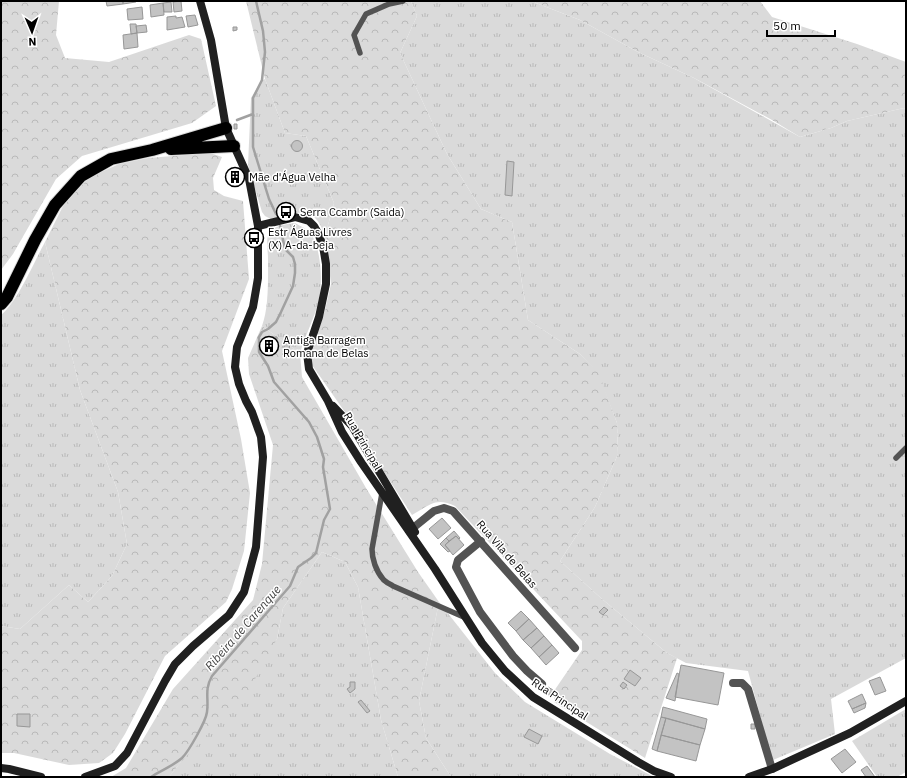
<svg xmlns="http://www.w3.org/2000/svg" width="907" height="778" viewBox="0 0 907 778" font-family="'IBM Plex Sans',sans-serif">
<defs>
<pattern id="grass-tufts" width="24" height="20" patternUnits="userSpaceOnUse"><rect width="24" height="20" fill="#dadada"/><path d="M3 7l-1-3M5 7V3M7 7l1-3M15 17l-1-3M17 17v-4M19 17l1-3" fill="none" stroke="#b9b9b9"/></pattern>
<pattern id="forest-crowns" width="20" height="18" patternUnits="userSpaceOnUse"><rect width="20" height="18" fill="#dadada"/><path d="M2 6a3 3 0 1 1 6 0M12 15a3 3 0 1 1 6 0" fill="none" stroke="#b9b9b9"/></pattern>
</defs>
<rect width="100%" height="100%" fill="#fff"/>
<path fill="url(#grass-tufts)" d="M411,1H535L536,3L580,20L638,52L694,78L800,137L831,128L847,121L904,108L906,109V658L831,699L835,734L773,760L770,757L761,719L748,671L686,663L667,653L602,599L560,561L595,507L618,454L617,423L597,371L580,354L528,320L512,222L481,209L447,154L400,53L417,16Z
M265,79L285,133L306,136L334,203L325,236C313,202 299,213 271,219L265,216L262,212L248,165L251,98L261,81Z
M295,223C300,226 306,228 310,233C321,245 323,283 319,298C316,316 305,335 300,353L262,326C269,308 268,278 268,258C268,251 266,242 268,236C270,226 286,224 295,223Z
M45,242L80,390L118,492L127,544L112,576L88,602L69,585L20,629L1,626V315C18,301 34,262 45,242Z
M322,552L345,562L358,587L381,720L398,777H169L277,639L283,608Z
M439,602L495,673L525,702L610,754L654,777H451L426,738L419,701Z
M906,709V772L897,777H877L852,741Z"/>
<path fill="url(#forest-crowns)" d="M1,1H59L56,35L65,58L109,62L189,35L201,39L216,106L192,123L82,156L56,179L13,254L1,270Z
M246,1H411L417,16L400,53L447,154L481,209L512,222L528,320L580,354L598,371L617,423L618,454L595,507L560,561L602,599L667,653L677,658L645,758L554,702V691L582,650V641L455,506C436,497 430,505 412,515L347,415L312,365L310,358L325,310L331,284L325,236L334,203L306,136L285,133L265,79Z
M535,1H760L772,17L857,44L906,62V109L904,108L847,121L831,128L800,137L772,120L694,78L638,52L580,20L536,3Z
M210,153L222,157L213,178L214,190L224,196L243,201L249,279L222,351L241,439L250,493L244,551L232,589L226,602L165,656L125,734L113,753L99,763L69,765L14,753H1V626L20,629L69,585L88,602L112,576L127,544L118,492L80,390L45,242L66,200L90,177L119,164L148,158Z
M262,326L300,353L302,377L366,488L418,572L439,602L419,701L426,738L451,777H398L381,720L358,587L345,562L322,552L283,608L277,639L248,692L181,762L169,777H111L126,768L173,689L253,600L262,564L273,445L249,374L248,358Z"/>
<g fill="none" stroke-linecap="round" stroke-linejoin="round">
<path stroke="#a1a1a1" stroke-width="2.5" d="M256,1L263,31L265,52L262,80L253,98V147L269,199L276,214
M237,120L253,114
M151,777C160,771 173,766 182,758C189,751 206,721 207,712C209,698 204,690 212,676L290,586L298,567L311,558L316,553L324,520L330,509L323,467L324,459L317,437L309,422L274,382L268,366L259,352V337L262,332L268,329L276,322L281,312L293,286L295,273V264L293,257L285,249L280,226"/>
</g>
<path fill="#c3c3c3" stroke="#979797" d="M106,1H123V4L107,6Z
M123,1H136V2L123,4Z
M181,1L182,11L174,12L173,2Z
M171,2L172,12H164L163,3Z
M163,3L164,15L151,17L150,5Z
M142,7L143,19L128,20L127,9Z
M195,15L198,25L188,27L186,16Z
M176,16V18L182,17L185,27L167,30V17Z
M130,24H136L137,33L131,34Z
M146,25L147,32L137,33L136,26Z
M233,27H237V30L233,31Z
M137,33L138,47L124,49L123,35Z
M234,124H237V129H234Z
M291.5 146a5.5 5.5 0 1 1 11 0a5.5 5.5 0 1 1-11 0Z
M507,161L514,162L512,196L505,195Z
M227 177a8 8 0 1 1 16 0a8 8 0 1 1-16 0Z
M275,337H277V341L275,351L262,349L263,340L270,339L269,343H274Z
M286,337L291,339L288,354L283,352Z
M284,353L289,355L286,358L282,354Z
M442,518L451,528L438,539L429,529Z
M454,531L460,538L459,539L456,536L449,541L446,538Z
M456,536L464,545L453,555L445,545Z
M446,538L449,541L445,545L450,551L448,552L440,544Z
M604,607L608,610L603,615L599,612Z
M521,611L529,619L516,631L508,623Z
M529,619L537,628L523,640L516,631Z
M537,628L544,636L531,648L523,640Z
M544,636L552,645L539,657L531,648Z
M552,645L559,653L546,665L539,657Z
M681,665L724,673L718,705L675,697Z
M630,670L641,678L635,686L624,679Z
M677,673L679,674L675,701L666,698Z
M880,677L886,691L875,695L869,681Z
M350,682H355V689L350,693L347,689L350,687Z
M623,682L627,685L624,689L620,686Z
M548,687L553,690L549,695L544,692Z
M862,694L866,703L852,709L848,701Z
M361,700L370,711L367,713L358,702Z
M866,703L865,708L854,713L852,709Z
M663,707L707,719L705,729L661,717Z
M17,714H30V727L17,726Z
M661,717L666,718L657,751L652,749Z
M666,718L705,729L700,745L661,735Z
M751,724H755V729H751Z
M529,729L542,736L538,744L524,737Z
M661,735L700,745L696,761L657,751Z
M845,749L856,762L842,773L831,759Z
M867,766L875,777H866L861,770Z"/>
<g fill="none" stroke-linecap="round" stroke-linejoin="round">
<g stroke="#dbdbdb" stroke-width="14">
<path id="highway" d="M171,149L234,146
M1,304L7,297L35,240L55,205L81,176L111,159L152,150L226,128"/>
</g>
<path stroke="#535353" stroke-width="5.5" d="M360,53L354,35L366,14L389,4L403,1
M896,458L906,448
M382,493L372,549C372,559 376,571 383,579C385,582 390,584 393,586L466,618"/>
<path stroke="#535353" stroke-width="8" d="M413,528L434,511L444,508L453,511L575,648
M481,541L458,560L456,567L480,612L513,656L527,671L542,684
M733,683H742L748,689L772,769"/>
<path stroke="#202020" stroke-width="8" d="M258,226L295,217L309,221L314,226L318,233L323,246L326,264V284L319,317L307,353L309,369L328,401L342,432L361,462L435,569L482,643L505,671L533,697L638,762L654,771L671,777
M333,406L352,426L415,532
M1,768L9,769L41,777
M85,777L115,766L127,753L165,681L175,664L193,646L229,615L244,592L256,547L263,457L261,437L252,412L246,401L239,384L235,367L237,347L253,307L258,278V226L249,179L226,128L211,40L200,1
M749,777L772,769L850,733L906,701"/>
<use href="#highway" stroke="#000" stroke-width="12"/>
</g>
<defs>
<g id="building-ring" transform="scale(1)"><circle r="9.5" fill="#fff" stroke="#000" stroke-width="1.5"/><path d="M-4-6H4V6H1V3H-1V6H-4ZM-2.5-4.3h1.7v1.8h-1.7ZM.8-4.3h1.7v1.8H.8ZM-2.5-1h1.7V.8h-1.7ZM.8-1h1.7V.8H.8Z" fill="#000"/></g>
<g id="bus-ring" transform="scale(1)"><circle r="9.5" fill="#fff" stroke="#000" stroke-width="1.5"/><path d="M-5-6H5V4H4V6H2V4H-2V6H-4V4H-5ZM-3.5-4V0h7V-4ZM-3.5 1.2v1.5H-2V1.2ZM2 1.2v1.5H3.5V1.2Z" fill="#000"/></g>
</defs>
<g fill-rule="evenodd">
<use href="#building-ring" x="235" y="177"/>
<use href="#bus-ring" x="286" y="212"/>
<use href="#bus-ring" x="254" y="238"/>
<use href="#building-ring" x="269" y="346"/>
</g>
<g text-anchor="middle" stroke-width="3" stroke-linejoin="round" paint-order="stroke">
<g font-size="11" fill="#000" stroke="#fff" text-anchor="start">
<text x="249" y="181">Mãe d'Água Velha</text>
<text x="300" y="216">Serra Ccambr (Saida)</text>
<text x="268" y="236">Estr Águas Livres<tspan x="268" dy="13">(X) A-da-beja</tspan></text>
<text x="283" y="344">Antiga Barragem<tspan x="283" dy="13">Romana de Belas</tspan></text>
</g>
<g font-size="11" fill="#000" stroke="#fff">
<text transform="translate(363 441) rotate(60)" y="4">Rua Principal</text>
<text transform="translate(507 554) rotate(49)" y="4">Rua Vila de Belas</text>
<text transform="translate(560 699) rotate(34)" y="4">Rua Principal</text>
</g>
<g font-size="12" font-style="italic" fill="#424242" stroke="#fff">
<text transform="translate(243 628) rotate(-49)" y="4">Ribeira de Carenque</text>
</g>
</g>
<rect width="907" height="778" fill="none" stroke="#000000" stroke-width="4"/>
<g transform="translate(32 32) rotate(178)" stroke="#ffffff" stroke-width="3" paint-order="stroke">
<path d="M0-3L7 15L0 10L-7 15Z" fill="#000000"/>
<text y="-6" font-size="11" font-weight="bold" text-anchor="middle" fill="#000000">N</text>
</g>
<path d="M767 30v6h68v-6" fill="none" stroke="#000000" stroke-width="2"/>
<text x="773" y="30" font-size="12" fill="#000000" stroke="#ffffff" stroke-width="3" paint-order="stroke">50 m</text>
</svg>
